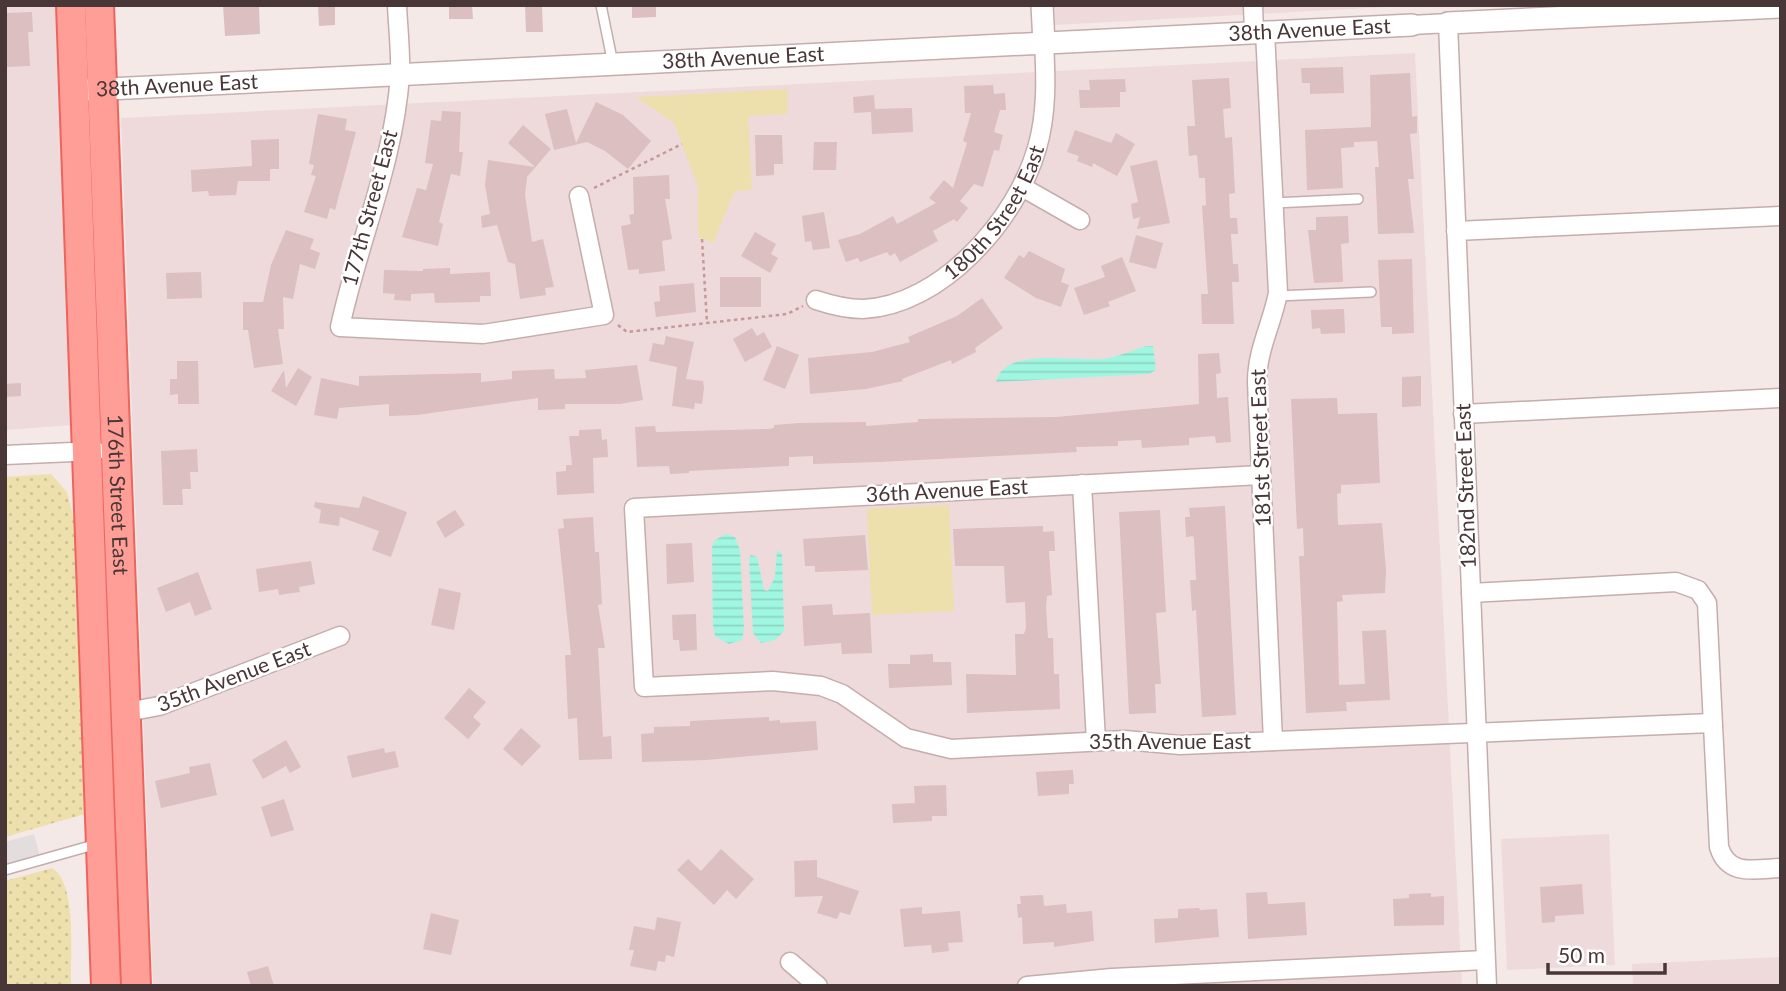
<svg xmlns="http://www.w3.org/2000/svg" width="1786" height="991" viewBox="0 0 1786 991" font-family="Lato,sans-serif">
<defs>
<pattern id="grass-dots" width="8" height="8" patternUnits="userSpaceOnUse" patternTransform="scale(1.75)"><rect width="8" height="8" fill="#ede0ad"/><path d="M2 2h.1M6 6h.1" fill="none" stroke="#cdc195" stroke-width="1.8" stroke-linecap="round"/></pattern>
<pattern id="water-rules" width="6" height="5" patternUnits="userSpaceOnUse" patternTransform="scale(1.75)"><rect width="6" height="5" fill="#a0f7e1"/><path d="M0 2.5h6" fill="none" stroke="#8bd4c2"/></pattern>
</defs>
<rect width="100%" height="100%" fill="#f5e9e8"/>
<path fill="#eedada" d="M5,5H58L73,425L5,430Z
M1054,5H1423L1055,25Z
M1415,53L1462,986H153L121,118Z
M1609,834L1615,965L1507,970L1501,839Z
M1781,957V986H1633L1632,964Z"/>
<path fill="url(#grass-dots)" d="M51,474L67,492L76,527L85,814L5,837V477Z
M52,868C78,884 70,956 71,986H5V881Z"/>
<path fill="#ede0ad" d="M787,89L788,114L748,116L752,190L735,191L713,243L698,237V187L674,123L636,97Z
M949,505L954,611L872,615L867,509Z"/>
<path fill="#e3dddd" d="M34,834L42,864L5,875V842Z"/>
<path fill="url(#water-rules)" d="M1146,346H1153L1156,370L1149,374L996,382C1005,344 1082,364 1109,358C1121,355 1134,350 1146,346Z
M726,534L735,537L740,550L744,630L742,640L729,644L715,636L713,625L712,547L715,540Z
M777,550L782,554L784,631L775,640L761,643L753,633L749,558L751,555L757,557L764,590L768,591L775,577Z"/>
<path fill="#dbbfc1" d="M223,5H259L260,34L225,36Z
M318,5H335V25L319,26Z
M449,5H472L473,19H449Z
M525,5H542L543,32H526Z
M632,5H656V17L632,18Z
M32,12L33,32H28L30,66L5,67V13Z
M1343,67L1344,93L1310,94V83H1302L1301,68Z
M1410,73L1412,117L1417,116V133L1410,134L1414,179H1408L1414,233L1378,234L1375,167H1379L1377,141L1354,142V147L1341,148L1343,188L1307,190L1305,130L1371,127L1370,75Z
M1229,78L1231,108L1223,109L1225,138L1232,137L1235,193L1229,194L1230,218H1237L1238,234H1231L1233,264H1238L1239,282H1232L1234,324H1202L1201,294H1208L1202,206L1206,205L1205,178H1199L1197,155L1189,156L1187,126H1195L1192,80Z
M1125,79L1126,92H1120V107L1080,108L1079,90H1090L1089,80Z
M993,85L994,94L1005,93L1006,110H1000L994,132L1003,135L999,151L994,150L983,187L974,184L960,201L968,208L957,222L954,219L933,231L938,241L900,262L895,253L890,256L887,252L860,262L858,258L846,262L838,240L860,234L893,216L897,224L936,203L929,198L944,180L953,188L967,143L963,141L971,113H965L964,86Z
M874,95L875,109L912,108L913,132L872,134L871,112L854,113L853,97Z
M596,102L623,115L651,141L628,169L605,151L587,142L554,150L545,114L567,109L576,143Z
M442,111L461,112L459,152H463L460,176L451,174L439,222L443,224L438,246L402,237L417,188L426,190L433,164L425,163L431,120L441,121Z
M318,114L347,119L345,130L356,132L335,210L330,208L327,219L304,212L316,176L311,175L314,165L309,164Z
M523,125L551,149L527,177L525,195L532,242L543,239L554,287L545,288L546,295L520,299L515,264L508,262L497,225L482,228L481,216L490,214L485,185L488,160L535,167L508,143Z
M1075,130L1111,143L1116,133L1135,144L1117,176L1093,163L1092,167L1077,161L1079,156L1067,152Z
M755,135H782L783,164H774V175L756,176Z
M279,139V169H270V181H238L236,195L209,196L208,191L192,192L191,170L252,166L251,140Z
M814,142H837L836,170H813Z
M1157,160L1170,223L1137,229L1140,217L1133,219L1131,204L1138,202L1130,166Z
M669,175L670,199H665L672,239L662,241L665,271L639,274V269L628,270L621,226L631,224L629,215L634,214L633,177Z
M824,212L830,248L813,250L811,241L805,242L802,216Z
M1348,216L1349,243L1341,244L1343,282L1314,283L1308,230H1316V217Z
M286,230L314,239L310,249L320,253L315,269L300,264L293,299L283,297L284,329H278L283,364L254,368L248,330H243V302H263L271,265Z
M755,232L776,244L771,254L778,258L770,273L741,256Z
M1136,235L1163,243L1156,269L1129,262Z
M1029,251L1065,269L1061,282L1069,285L1061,307L1036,298L1004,278L1019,255L1024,258Z
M1122,257L1136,291L1108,302L1110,306L1084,315L1074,288L1105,277L1101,266Z
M1412,259L1414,333L1392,334V327H1381L1378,260Z
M450,268V274L490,272L491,296H480V302L435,303L434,293L411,294V301L394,300L395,294L383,293L384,270L423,271V269Z
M201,272L202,298L167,299L166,273Z
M720,277H761V307H720Z
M694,283L696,312L656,317L654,302L660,301L659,286Z
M982,298L1003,328L975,348L976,352L952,364L951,360L902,379L903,381L866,389L810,394L808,358L872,352L910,342L908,337L957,316Z
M1344,309L1345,333L1321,334L1320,328L1312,329L1311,310Z
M752,328L757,336L764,332L772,347L745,362L733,339Z
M666,336L694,342L686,379L703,381L704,388L702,404L695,403L694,409L672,406L677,367L649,361L653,343L664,345Z
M777,346L799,355L785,389L763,380Z
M1219,353L1221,373L1216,374L1217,398L1228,397L1231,442L1216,443L1215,436L1189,438V445L1142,448L1141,440L1118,441V446L1076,447L1077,452L879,462L813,464V456L789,457V466L689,471V473L670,474L669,466L637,467L635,427L655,426L656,432L767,429L774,428V425L799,423L866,422V426L918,422V419L1056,417L1199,404L1198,354Z
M177,361H198L199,404H178V394L170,395V379H177Z
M637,365L643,400L620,404H565V409L538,410V398L417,415L389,416V404L339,408L337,419L314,415L321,378L359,386V376L481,373V382L512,379V371L554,369L555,379L586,378L585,370Z
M298,368L312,377L296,406L271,391L284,370L286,388Z
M1421,376V406L1402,407V377Z
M21,383V396L5,397V384Z
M1337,398L1338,414L1377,413L1380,483L1341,485V493L1337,494L1338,525L1382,523L1386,570L1385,593L1342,595L1343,601L1337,602L1339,685L1365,684L1362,631L1386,630L1390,700L1346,702L1347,711L1306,713L1299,556H1304L1303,528L1297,529L1291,399Z
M601,429L602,440L607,439L608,457L593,458L594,493L557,495L556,472L566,471V465H572L569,436H579V430Z
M197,449L198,472H190L191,489H182L183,505H163L161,451Z
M363,496L407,512L391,557L372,550L379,531L340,517L339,526L319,523L321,510L314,507L315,502L359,508Z
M1225,506L1236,715L1202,717L1196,610L1192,611L1190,580H1196L1194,539L1193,536L1186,537L1185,517H1190L1189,508Z
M455,510L465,525L445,538L436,522Z
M1160,510L1166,612L1156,613L1161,684H1155L1156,713L1129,714L1119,512Z
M593,517L595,552H599L602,604L598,605L605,648H598L603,737L611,736L612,759L579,760L577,718L568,719L565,655H571L558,529L564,528L563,519Z
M1043,526V532L1054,531L1055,551H1049L1052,595L1047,596L1046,607L1048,638H1053L1054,674H1059L1060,709L967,713L966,674L1016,675L1015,634H1024L1026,628L1025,602L1006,603L1004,566H955L953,529Z
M865,535L868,570L815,572V566H805L803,539Z
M692,543L694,582L667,584L666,544Z
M311,561L315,584L299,587L300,592L279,595L278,589L259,592L256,569Z
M198,572L212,609L195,616L190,602L166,612L157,588Z
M439,588L461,593L454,630L431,625Z
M832,604L833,615L870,613L872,653L842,654L841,643L804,646L802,606Z
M696,614L697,650L680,651L679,640H673L672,615Z
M933,654V662H951L952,685L889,688L888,664H910V655Z
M469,688L486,702L473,717L481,724L468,739L444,718Z
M769,717V721L780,720V723L816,721L818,750L706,760L642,762L641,734L654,733V727L690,726V721Z
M521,728L541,746L522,766L503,749Z
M286,740L301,767L290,773L286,766L263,779L252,760Z
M384,748L385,753L395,751L399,767L352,778L347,756Z
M210,763L217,795L161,808L155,781L190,773L189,767Z
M1073,770L1074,784H1069V794L1038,796L1036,772Z
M946,785L947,816H932V821L893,823L892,804L915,803L914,786Z
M284,799L294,830L271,837L261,807Z
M721,849L754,879L736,899L727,890L714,905L677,870L688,859L701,871Z
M817,860V877L859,891L850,915L840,912L837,919L817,913L823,896L795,897L794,861Z
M1582,884L1584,914L1555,916V922L1542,923L1540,887Z
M1267,892L1268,904L1305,902L1307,935L1248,939L1246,893Z
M1431,893V897L1444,896V925L1394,926L1393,899L1409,898V894Z
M1043,895L1044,906L1066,904L1067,913L1092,911L1094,941L1054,947V942L1023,944L1022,917L1018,918L1017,904H1021L1020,896Z
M922,907V914L960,911L963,942L948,943L949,951L932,953L931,945L904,947L900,909Z
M1199,908L1200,910L1217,909L1219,937L1155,943L1154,919L1178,918V909Z
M431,913L459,920L451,955L423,949Z
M657,917L681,922L674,957L666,955L665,962L658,961L656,971L630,966L634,950H629L634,926L655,930Z
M268,966L274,986H251L247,972Z"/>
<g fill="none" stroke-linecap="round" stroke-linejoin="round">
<g stroke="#c5adac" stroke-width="12">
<path id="service" d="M601,5L613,64
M1274,203L1358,199
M1277,296L1371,292
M5,870L97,844"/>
</g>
<g stroke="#c5adac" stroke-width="21">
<g id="minor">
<path d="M397,5C398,28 401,53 400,75C394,163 358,243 340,327L483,334L604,315L579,196"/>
<path d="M1253,5L1254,33"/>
<path d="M1412,25L1448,23L1487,986"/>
<path d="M1265,32L1278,293C1272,324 1257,350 1257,382L1273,741"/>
<path d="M1022,187L1080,220"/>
<path d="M1456,231L1781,216"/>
<path id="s1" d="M816,300C831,305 847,309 863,309C941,306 1017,219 1037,148C1047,114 1046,78 1044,43"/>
<path d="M1463,414L1781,398"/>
<path d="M5,455L96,451"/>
<path d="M1261,475L634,508L644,687L773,681L821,686L842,694L906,738L951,749L1125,740L1180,745L1712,723"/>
<path d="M1082,484L1096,741"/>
<path d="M1471,593L1676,582L1698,590L1707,603L1719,847C1728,877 1755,869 1781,868"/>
<path d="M127,712L159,706L340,636"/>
<path d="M790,962L818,986"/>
<path d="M1027,986L1112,978L1485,960"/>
</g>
</g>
<g stroke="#c5adac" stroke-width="24">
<g id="tertiary">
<path d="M1042,5L1044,43"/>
<path d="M1448,23L1781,7"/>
<path id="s2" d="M88,90L1412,25"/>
</g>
</g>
<g stroke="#ee645d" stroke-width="32">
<g id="primary">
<path d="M71,5L106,986"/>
<path id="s3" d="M99,5L136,986"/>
</g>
</g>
<path stroke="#c5999a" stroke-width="2.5" stroke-dasharray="3.5 3.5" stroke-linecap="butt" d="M594,188L682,144
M702,239L707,323
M618,325L627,332L787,314L803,306"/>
<use href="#service" stroke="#fff" stroke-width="9"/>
<use href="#minor" stroke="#fff" stroke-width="18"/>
<use href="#tertiary" stroke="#fff" stroke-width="21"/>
<use href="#primary" stroke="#ff9e97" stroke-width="28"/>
</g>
<g text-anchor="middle" stroke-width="5" stroke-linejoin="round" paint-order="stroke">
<g font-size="21" fill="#493637" stroke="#fff">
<text dy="7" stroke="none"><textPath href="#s2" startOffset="1223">38th Avenue East</textPath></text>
<text dy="7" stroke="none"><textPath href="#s2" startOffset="656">38th Avenue East</textPath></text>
<text dy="7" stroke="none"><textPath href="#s2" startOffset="89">38th Avenue East</textPath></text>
<text dy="7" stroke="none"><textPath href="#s1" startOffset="220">180th Street East</textPath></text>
<text transform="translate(370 208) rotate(-75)" y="7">177th Street East</text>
<text transform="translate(1261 448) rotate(-92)" y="7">181st Street East</text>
<text transform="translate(1466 486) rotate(-92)" y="7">182nd Street East</text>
<text transform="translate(947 491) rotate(-3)" y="7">36th Avenue East</text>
<text dy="7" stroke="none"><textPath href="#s3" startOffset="490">176th Street East</textPath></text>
<text transform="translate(234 677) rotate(-21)" y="7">35th Avenue East</text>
<text x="1170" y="749">35th Avenue East</text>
</g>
</g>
<rect width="1786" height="991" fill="none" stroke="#493637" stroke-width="14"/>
<path d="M1548 963v10h117v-10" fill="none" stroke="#493637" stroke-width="3.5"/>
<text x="1558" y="963" font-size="21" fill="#493637" stroke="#ffffff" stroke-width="5" paint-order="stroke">50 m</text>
</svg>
